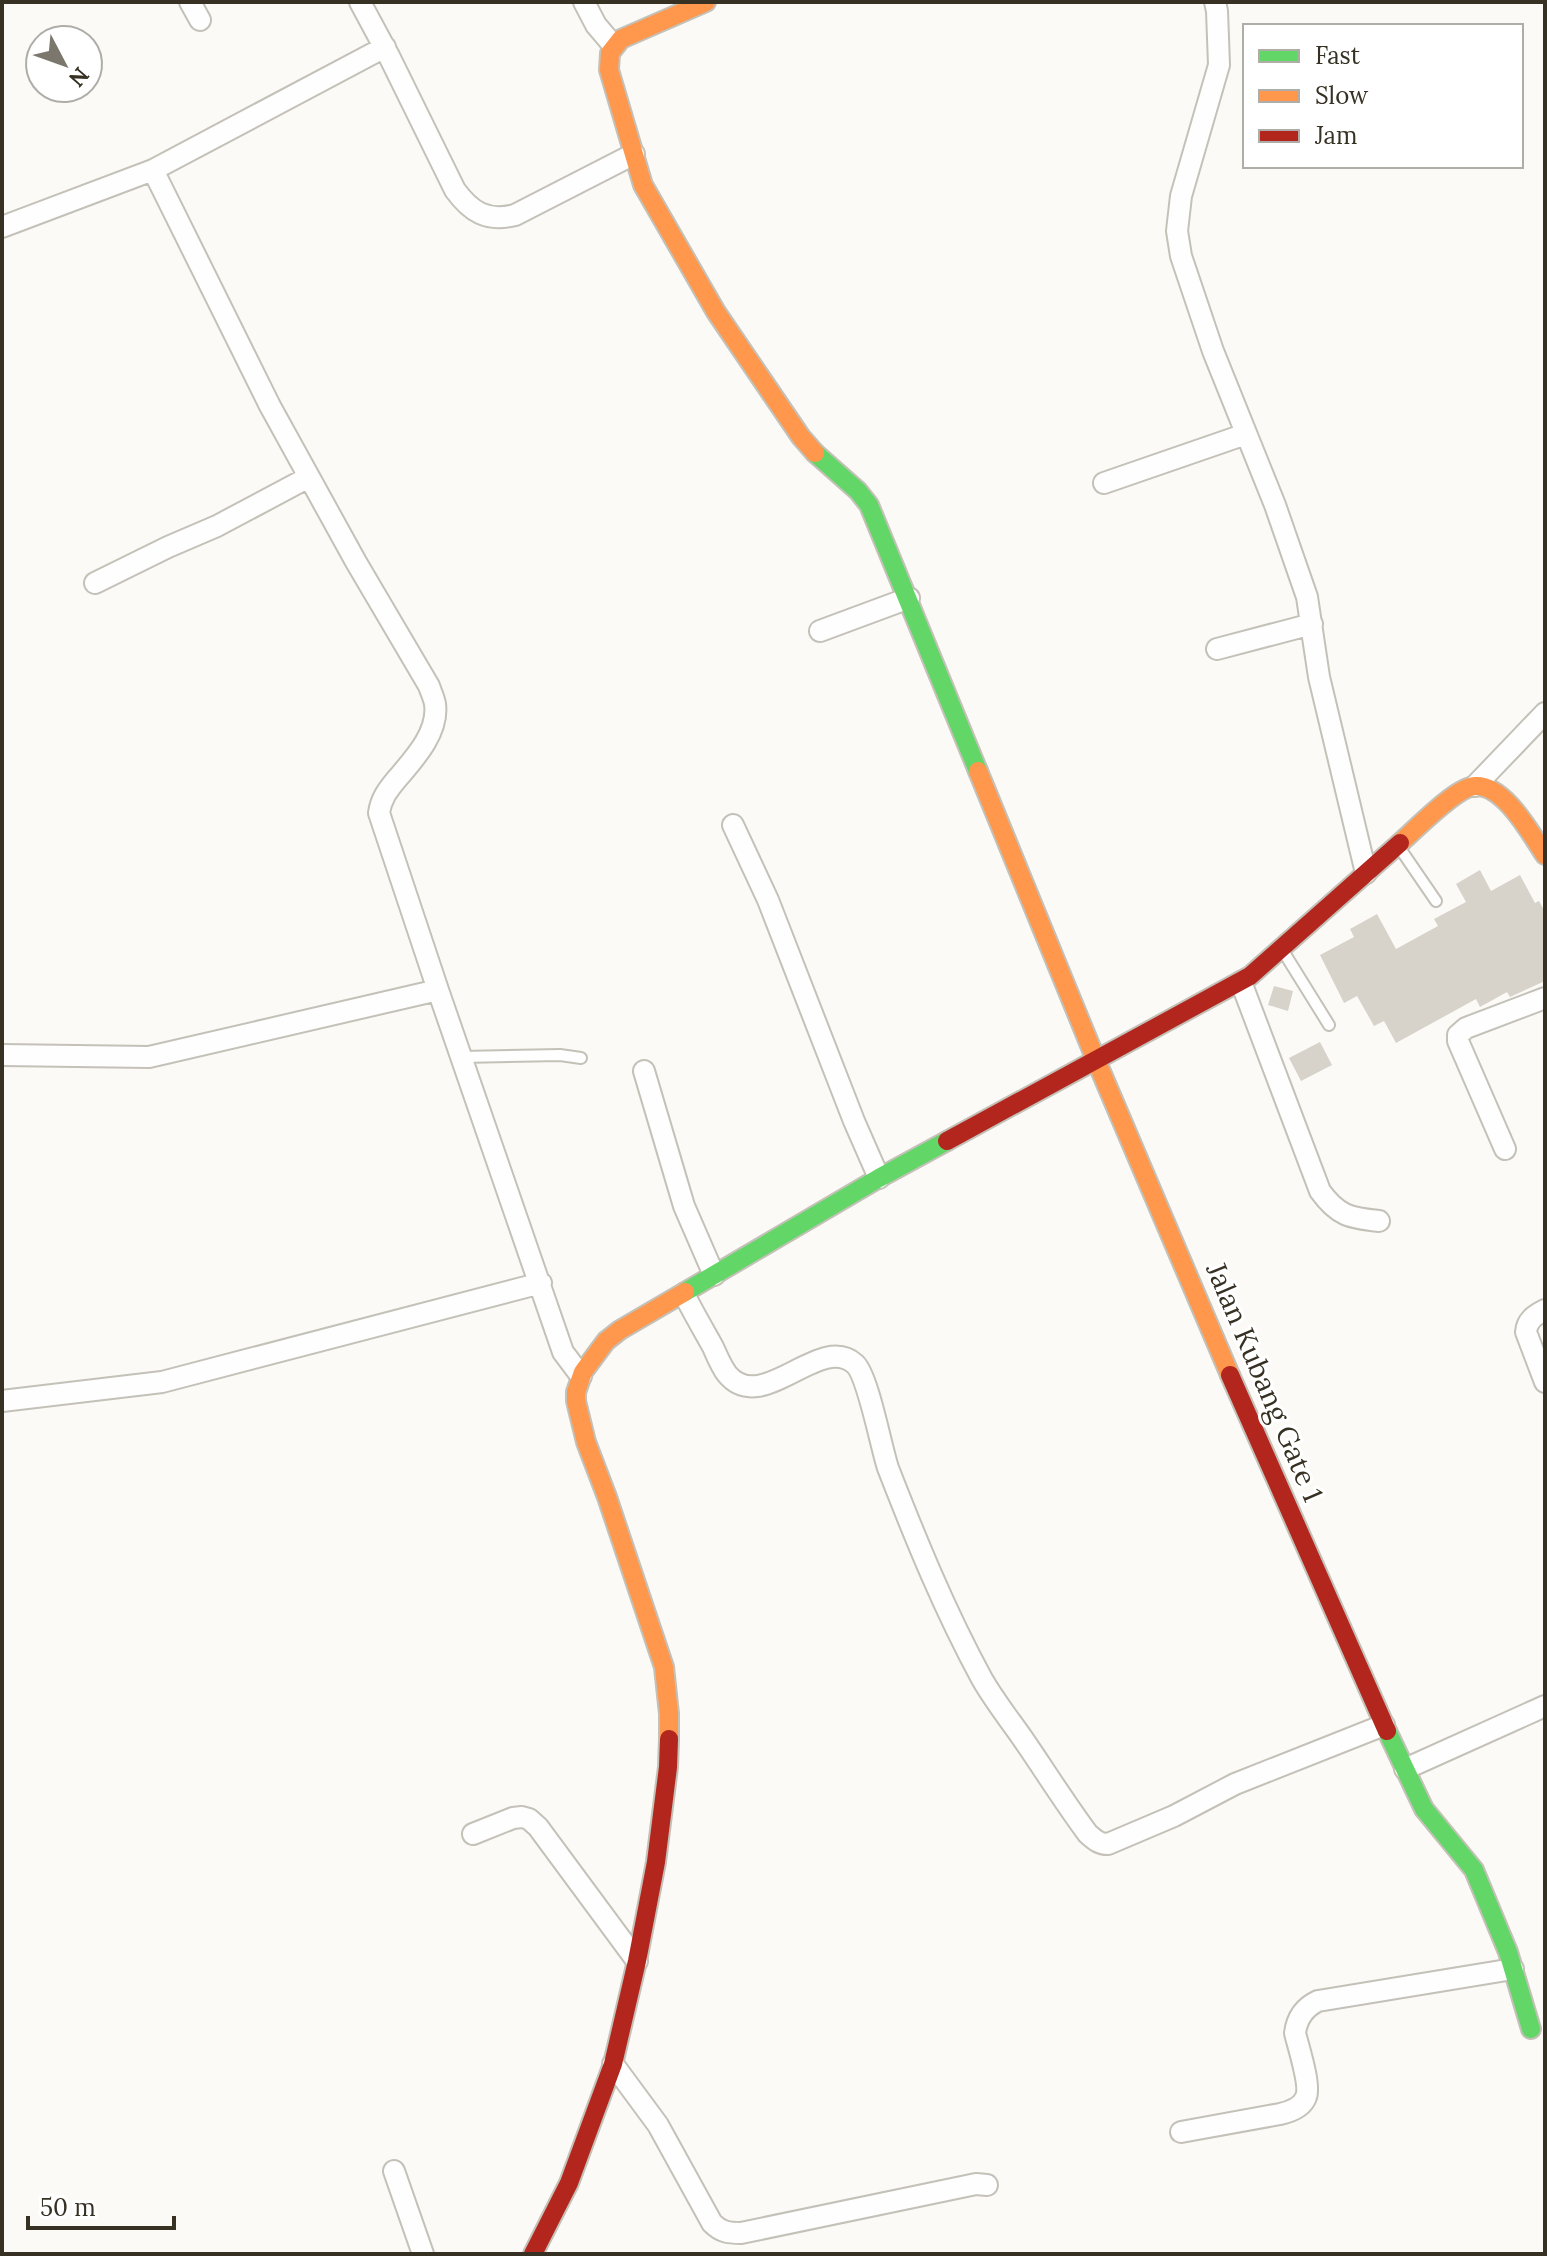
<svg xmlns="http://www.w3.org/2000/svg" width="1547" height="2256" viewBox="0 0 1547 2256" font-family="Lora,serif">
<rect width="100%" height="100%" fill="#fcfaf6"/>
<path fill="#d7d2ca" d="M1480,870L1491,891L1520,875L1535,903L1539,901L1545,912V981L1510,997L1507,992L1480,1007L1476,999L1396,1043L1384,1021L1374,1026L1357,996L1344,1003L1320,955L1354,937L1350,929L1377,914L1396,949L1438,926L1434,919L1466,902L1456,884Z
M1274,986L1293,991L1288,1011L1268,1005Z
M1320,1042L1332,1065L1301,1081L1289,1058Z"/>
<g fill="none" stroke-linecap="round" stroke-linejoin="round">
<g stroke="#c4c1b8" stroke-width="14">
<path id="lane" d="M1399,847L1436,901
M1283,951L1329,1025
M461,1057L560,1055L581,1058"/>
</g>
<g stroke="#c4c1b8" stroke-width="24">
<path id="street" d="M190,2L200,20
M360,2L389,56L455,190C471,212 487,222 515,215L634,154
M584,2L596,25L613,45
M1215,2L1217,11L1219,65L1181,196L1177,231L1181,256L1213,351L1275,505L1307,597L1319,677L1366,873
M153,170L270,406L356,562L429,686C431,692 434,698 435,704C439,733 413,760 396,780C387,791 381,799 379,813L438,990L563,1352L581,1376
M2,227L153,170L385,47
M1104,483L1246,434
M95,583L168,547L217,526L309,477
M820,631L909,598
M1217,649L1312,624
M1475,786L1545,713
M733,825L768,900L854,1121L879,1178
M1241,982L1320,1191C1338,1216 1350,1218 1379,1221
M2,1055L149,1057L438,990
M644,1071L684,1206L714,1275
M1505,1149L1458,1041V1035L1466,1028L1545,998
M684,1294C693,1312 703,1329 713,1347C717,1356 721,1366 727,1374C762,1417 820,1332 855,1364C868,1376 881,1447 888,1468C916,1540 945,1611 982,1679C994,1700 1009,1719 1023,1739C1045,1771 1065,1803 1088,1834C1095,1840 1099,1844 1108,1844L1174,1816L1235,1784L1384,1725
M1545,1310C1535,1315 1527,1320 1526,1332L1545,1382
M2,1401L162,1382L541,1283
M1405,1769L1545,1706
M473,1834L513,1818L522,1817L529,1819L538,1827L637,1961
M613,2064L658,2125L712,2223C721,2232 728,2233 741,2233L976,2184L987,2185
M1181,2132L1280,2114C1289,2112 1302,2108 1306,2097C1311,2085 1298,2046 1295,2033C1297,2018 1305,2007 1318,2001L1513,1969
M394,2171L423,2254"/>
</g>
<g stroke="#c4c1b8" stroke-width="22">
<path id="fast" d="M815,453L858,491L869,505L978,771
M685,1292L879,1178L947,1141
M1387,1731L1424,1809L1474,1870L1508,1952L1531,2029"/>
</g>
<g stroke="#c4c1b8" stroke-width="22">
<path id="slow" d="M706,2L621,39L610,53L609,70L643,185L716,312L801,437L815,453
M978,771L1096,1060L1230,1375
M1400,843C1415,830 1456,787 1475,786C1504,784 1531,834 1545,855
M669,1739V1714L664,1667L607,1497L586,1442L576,1401V1392L583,1372L606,1341L620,1330L685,1292"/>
</g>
<g stroke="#c4c1b8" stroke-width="22">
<path id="jam" d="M947,1141L1250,976L1400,843
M1230,1375L1387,1731
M533,2254L569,2183L613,2064L637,1961L656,1862L668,1767L669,1739"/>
</g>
<use href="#lane" stroke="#fffefe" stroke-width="10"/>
<use href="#street" stroke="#fffefe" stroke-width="20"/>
<use href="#fast" stroke="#63d668" stroke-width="18"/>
<use href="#slow" stroke="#ff974d" stroke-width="18"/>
<use href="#jam" stroke="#b3261e" stroke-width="18"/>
</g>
<g text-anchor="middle" stroke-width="6" stroke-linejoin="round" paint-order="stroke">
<g font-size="28" fill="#373123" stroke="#fff">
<text transform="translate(1265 1382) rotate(67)" y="10">Jalan Kubang Gate 1</text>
</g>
</g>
<rect width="1547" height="2256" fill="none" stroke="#373123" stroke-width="8"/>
<rect x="1243" y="24" width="280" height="144" fill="#ffffff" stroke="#afada7" stroke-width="2"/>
<rect x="1259" y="50" width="40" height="12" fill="#63d668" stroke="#afada7" stroke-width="2"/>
<text x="1315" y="64" font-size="24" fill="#373123">Fast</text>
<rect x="1259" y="90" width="40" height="12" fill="#ff974d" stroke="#afada7" stroke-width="2"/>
<text x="1315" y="104" font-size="24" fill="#373123">Slow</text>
<rect x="1259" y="130" width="40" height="12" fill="#b3261e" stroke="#afada7" stroke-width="2"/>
<text x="1315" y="144" font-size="24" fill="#373123">Jam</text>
<g transform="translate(64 64) rotate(131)"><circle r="38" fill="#ffffff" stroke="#afada7" stroke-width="2"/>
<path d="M0-6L14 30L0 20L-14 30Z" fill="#7c776d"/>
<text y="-12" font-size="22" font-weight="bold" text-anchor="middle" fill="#373123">N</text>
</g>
<path d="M28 2216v12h146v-12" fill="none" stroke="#373123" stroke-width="4"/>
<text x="40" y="2216" font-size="24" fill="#373123" stroke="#ffffff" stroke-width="6" paint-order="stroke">50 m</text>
</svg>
